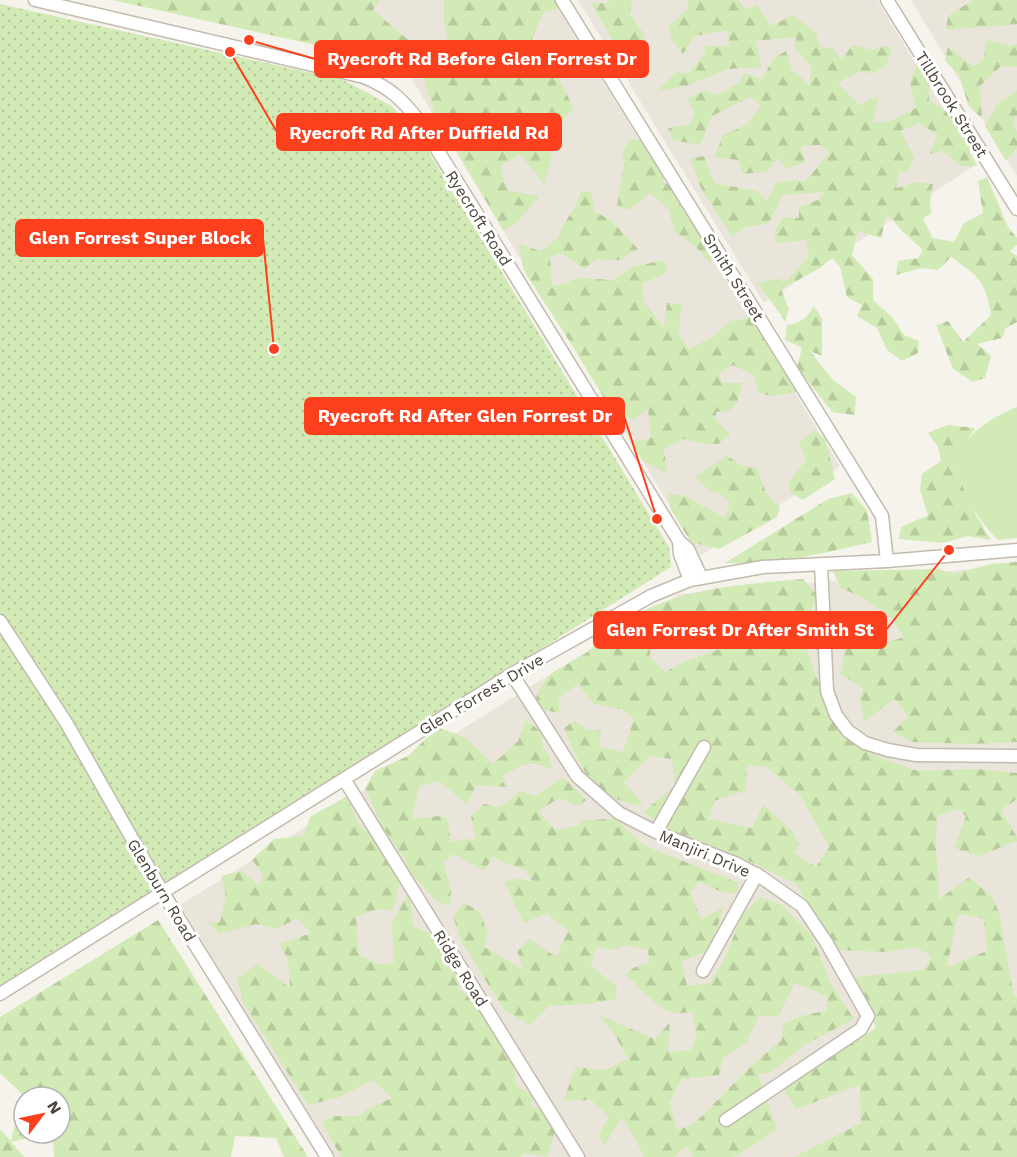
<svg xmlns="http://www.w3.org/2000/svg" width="1017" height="1157" viewBox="0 0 1017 1157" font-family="'Work Sans',sans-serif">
<defs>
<pattern id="forest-firs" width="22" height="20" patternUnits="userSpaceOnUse" patternTransform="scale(1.5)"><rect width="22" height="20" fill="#d2eab5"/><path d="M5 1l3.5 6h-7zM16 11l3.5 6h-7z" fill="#b6ca9c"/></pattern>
<pattern id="park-dots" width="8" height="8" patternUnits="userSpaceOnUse" patternTransform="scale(1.5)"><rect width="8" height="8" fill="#d2eab5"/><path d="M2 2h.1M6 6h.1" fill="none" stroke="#b6ca9c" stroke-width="1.8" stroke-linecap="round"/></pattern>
</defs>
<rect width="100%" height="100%" fill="#f6f3ec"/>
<path fill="#eae5da" d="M257,0H553L840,466L700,556L399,58Z
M578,0H877L977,164L764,303Z
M911,0H1017V176Z
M1017,565V1068L961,978L870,1020L841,1048L895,1135L866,1157H334L180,905L679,594Z"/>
<path fill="url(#forest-firs)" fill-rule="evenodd" d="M112,0H380L373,10L413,44V61L329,48Z
M444,0H561L563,8L544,12L528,48L546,53L574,109L554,128L551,161L544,184L520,154L500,167L508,191L540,196L515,224L503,230L434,112L424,78L449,48L444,21Z
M611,0H632L630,14L644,34L646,66L635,71L612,39L591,3H607Z
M688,0H738L745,9L757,5L771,26L793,15L816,33L820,47L832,48L842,60L852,45L873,50L888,45L891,52L886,66L873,73L858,72L838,83L859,105L878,96L873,123L890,121L916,108L910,82L917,63L930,77L929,100L947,112L969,132L970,153L976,166H961L943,151L929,154L938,135L919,123L900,131L915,158L907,172L899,171L896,188L905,186L915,182L933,184L930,201L931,213L923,219L933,238L954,242L963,224L983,213L978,181L987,177L1008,227L1017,238V245L1010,251L1017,256V322L1006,328L1002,338L977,344L991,356L985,378L973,382L953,369L936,325L948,321L963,342L991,315C986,281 978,276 951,257L938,270L922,268L896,275L898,261L918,258L923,250L901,230L887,213L881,238L858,231L852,255L873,279V300L893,318L904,335L919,341L918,353L902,361L887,350L877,328L857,316L862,305L847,297L840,267L832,258L820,268L781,289L789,309L785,321L758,283L776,279L788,280L809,256L806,240L776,243L775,231L783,217L799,218V207L818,200L824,192L783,195L769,223L743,228L732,237L701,188L690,158L704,156L714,183L757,191L767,201L776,183L793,180L806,181L829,153L820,145L801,146L805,162L787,169L778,158L766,172L743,174L738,160L714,157L723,135L746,125L761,106L751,97L712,116L700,145L673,140L668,128L689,125L695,112L687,99L706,90L716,95L739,83L744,73L762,79L773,59L786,51L792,70L810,85L811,67L795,48L796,37L755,41L762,67L728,69L686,86L657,91L676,72L688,74L704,55L706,46H729L728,30L694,36L683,54L672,40L668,27L688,9Z
M973,0H1017V24L946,30L948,16Z
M986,40L1012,46L1017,44V67L1001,66L980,86L982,119L968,105L960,77L945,60L948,47L974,67L984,58Z
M1017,90V116L1013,121L1017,132V148L1006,161L985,126L997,104Z
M630,139L659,142L664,182L693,203L716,246L711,264L693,244L675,232L669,210L650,193L629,210L617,206L624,164L622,152Z
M581,191L592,193L594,211L612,221L638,249L619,260L596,259L584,269L561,253L550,257L552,287L580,278L613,280L632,267L664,260L668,272L642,284L644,302L664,328L667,303L682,304L678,334L689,349L713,337L729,321L744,319L754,315L798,392L770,396L758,392L754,375L733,365L719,373L722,383H743L737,402L729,411L716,412V420L731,435L718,444H706L683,439L664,449L667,474L642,460L631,442L651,438L648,408L634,420L610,408L570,342L524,271L519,244L540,251L558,238L563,225L576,206Z
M814,306L822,319V356L810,351L833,380L856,397L855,415L832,412L797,367L802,348L785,340L787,325C800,324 808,317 814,306Z
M948,425L975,428C970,437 962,448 960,458C956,484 978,519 991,540L968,536L943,543L899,539L901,527L928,515L920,490L922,474L941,461L938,447L928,433Z
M814,430L825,438L835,479L803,500L791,493L788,483L806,460L799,443Z
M727,456L743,466L757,468L766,493L780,508L777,517L719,549L691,542L671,510L668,494L683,495L725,518L730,503L723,495L710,491L695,477Z
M852,493L867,511L872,542C822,553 777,566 725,563L828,499Z
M1017,562V742L972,744L913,742L893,732L908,716L895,699L864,721L860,699L863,688L841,674L846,643L888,642L904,637L892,618L859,596L841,588L833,571L938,569L954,574L991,564Z
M803,579L817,595L811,612L798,618L814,623L818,651L803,640L821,689L824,705L844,737L878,757L918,771L977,769L1017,773V799L1001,810L1017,837V841L979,856L954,848L966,816L959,809L937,816L936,847L939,899L970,877L993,898L999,913L1014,997H1017V1157H794L861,1123L860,1085L796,1109L782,1087L876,1028L855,977L924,970L932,956L915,947L886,952L837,950L812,915L797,884L751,862L673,833L643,812L675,786L672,759L650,756L624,782L643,805C622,805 599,793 587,775C577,761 571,743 564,728L574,721L588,730H601L599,747L623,752L634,719L621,709L594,704L578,684L559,697V713L545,710L535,700C549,667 557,672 583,655C596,647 606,634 618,625C677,587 735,585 803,579ZM707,613L731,615L746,633L786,631L784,644L766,650L737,643L688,660L665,672L650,657L651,634ZM747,765L767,767L800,795L829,847L816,867L793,852L799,843L792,831L763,805L752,828L708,819L714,801L745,791ZM958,914L984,919L987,951L947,967Z
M526,720L541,732L543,749L550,756L551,769C528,759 523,764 503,776L508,787L476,785L467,804L439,781L419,786L412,819L438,816L447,818L451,842L476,838L471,816L484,804L499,807L521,791L535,796L563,777L586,800L577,806L559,798L538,811L555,830L579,825L583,820L615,819L645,846L739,883L736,894L722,892L699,882L690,892L701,919L724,907L709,951L681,961L687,986L710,983L725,958L742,915L760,897L782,905L812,936L830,982L854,1019L804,1045L770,1073L758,1074L777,1130L734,1157H693L687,1146L674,1157H641L644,1155L622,1117L605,1145L598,1136L609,1117L591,1100L563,1101L576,1067L605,1070L628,1059L615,1035L599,1015L655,1039L670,1022L668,1052L691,1050L697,1036L692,1011C688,1012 682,1014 677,1013C657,1012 641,986 625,975L633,968L649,963L648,950L626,945L612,950L596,947L591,966L617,987L616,999L587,1004L549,1006L530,1025L504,1010L461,941L453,916L464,903L479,911L488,933L484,947L524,970L517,952L529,939L556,957L568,931L547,913L524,923L504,882L520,878L532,882L526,870L500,861L493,856L484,871L454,854L443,862L451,890L450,906L436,901L408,870L405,859L381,825L365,788L375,771L408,756L438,727L466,738L493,764L518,741ZM795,983L828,997L826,1011L804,1015L783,1024L782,1040L754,1063L694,1124L677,1130L669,1102L682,1079L719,1075L723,1058L746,1043L759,1016H778Z
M347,796L358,823L372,836L400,881L393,911L377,909L356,917L359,955L377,964L394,963L392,923L409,892L413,926L434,935L458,970L459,990L473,997L513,1060L516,1085L534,1096L530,1105L545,1112L556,1129L547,1157L525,1153L520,1157H341L322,1122L333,1116H361L367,1109L392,1098L373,1080L340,1097L308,1105L243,1002L237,978L258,964L290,988L288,959L279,944L311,933L298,918L276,929L256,924L219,934L209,922H220L226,897L221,876L241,871L259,886L263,874L252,860L274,839L304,836L310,817Z
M158,920L308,1157H284L276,1138L235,1136L231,1157H54L53,1133H60V1097H24V1133H51L11,1142L24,1157H0V1129L11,1141L22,1094L0,1073V1017Z"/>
<path fill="url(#park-dots)" d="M0,4L343,80L392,106L428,151L669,547L671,567L0,990Z"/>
<path fill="#d2eab5" d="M1017,407V538L998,540C975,517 945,473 967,441C979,424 999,415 1017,407Z"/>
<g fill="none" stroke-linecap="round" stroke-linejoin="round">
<g stroke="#c2bbae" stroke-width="15">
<path id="minor" d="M35,0L364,77C391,88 404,101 422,125L679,541L688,549L701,577
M562,0L882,516L887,561
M887,0L1017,209
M679,541L680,554L690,580
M821,565L827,691L836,715L848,731L865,743L888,750L916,755L1017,756
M0,621L67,724L163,893L327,1157
M512,674L577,776L619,813L656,832L737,864L761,877L802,906L826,942L868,1016L861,1029L726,1120
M344,779L578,1157
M656,832L704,747
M703,971L757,874
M0,994L512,674L651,596L690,580L763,567L887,561L1017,550"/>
</g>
<use href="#minor" stroke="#fff" stroke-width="12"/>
</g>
<g text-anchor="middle" stroke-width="6" stroke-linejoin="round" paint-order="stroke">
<g font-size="16" fill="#4b4439" stroke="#fff">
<text transform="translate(952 104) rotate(58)" y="6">Tillbrook Street</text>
<text transform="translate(479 218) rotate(58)" y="6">Ryecroft Road</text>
<text transform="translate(734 277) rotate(58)" y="6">Smith Street</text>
<text transform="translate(481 694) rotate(-31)" y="6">Glen Forrest Drive</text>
<text transform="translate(705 853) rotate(23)" y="6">Manjiri Drive</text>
<text transform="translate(162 890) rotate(59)" y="6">Glenburn Road</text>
<text transform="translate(461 968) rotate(58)" y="6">Ridge Road</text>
</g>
</g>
<path fill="none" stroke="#fc3f1d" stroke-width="2" d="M249 40L315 59M230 52L277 132M274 349L263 238M657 519L624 416M949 550L886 630"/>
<g fill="#fc3f1d" stroke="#fff" stroke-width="2">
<circle cx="249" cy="40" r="6"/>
<circle cx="230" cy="52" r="6"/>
<circle cx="274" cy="349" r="6"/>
<circle cx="657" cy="519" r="6"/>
<circle cx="949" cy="550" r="6"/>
</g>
<g fill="#fc3f1d" stroke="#fc3f1d" stroke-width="2">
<rect x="315" y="41" width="333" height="36" rx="6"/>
<rect x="277" y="114" width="284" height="36" rx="6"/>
<rect x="16" y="220" width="247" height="36" rx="6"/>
<rect x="305" y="398" width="319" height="36" rx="6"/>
<rect x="594" y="612" width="292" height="36" rx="6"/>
</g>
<g font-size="18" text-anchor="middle" font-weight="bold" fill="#fff">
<text x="482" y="65">Ryecroft Rd Before Glen Forrest Dr</text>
<text x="419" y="139">Ryecroft Rd After Duffield Rd</text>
<text x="140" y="244">Glen Forrest Super Block</text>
<text x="465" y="422">Ryecroft Rd After Glen Forrest Dr</text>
<text x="740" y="636">Glen Forrest Dr After Smith St</text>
</g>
<g transform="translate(42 1115) rotate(58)"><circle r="28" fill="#ffffff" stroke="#b7b4b0" stroke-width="1.5"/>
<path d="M0-4.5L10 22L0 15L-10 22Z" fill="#fc3f1d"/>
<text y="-9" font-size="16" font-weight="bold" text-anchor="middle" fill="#4b4439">N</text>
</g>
</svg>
